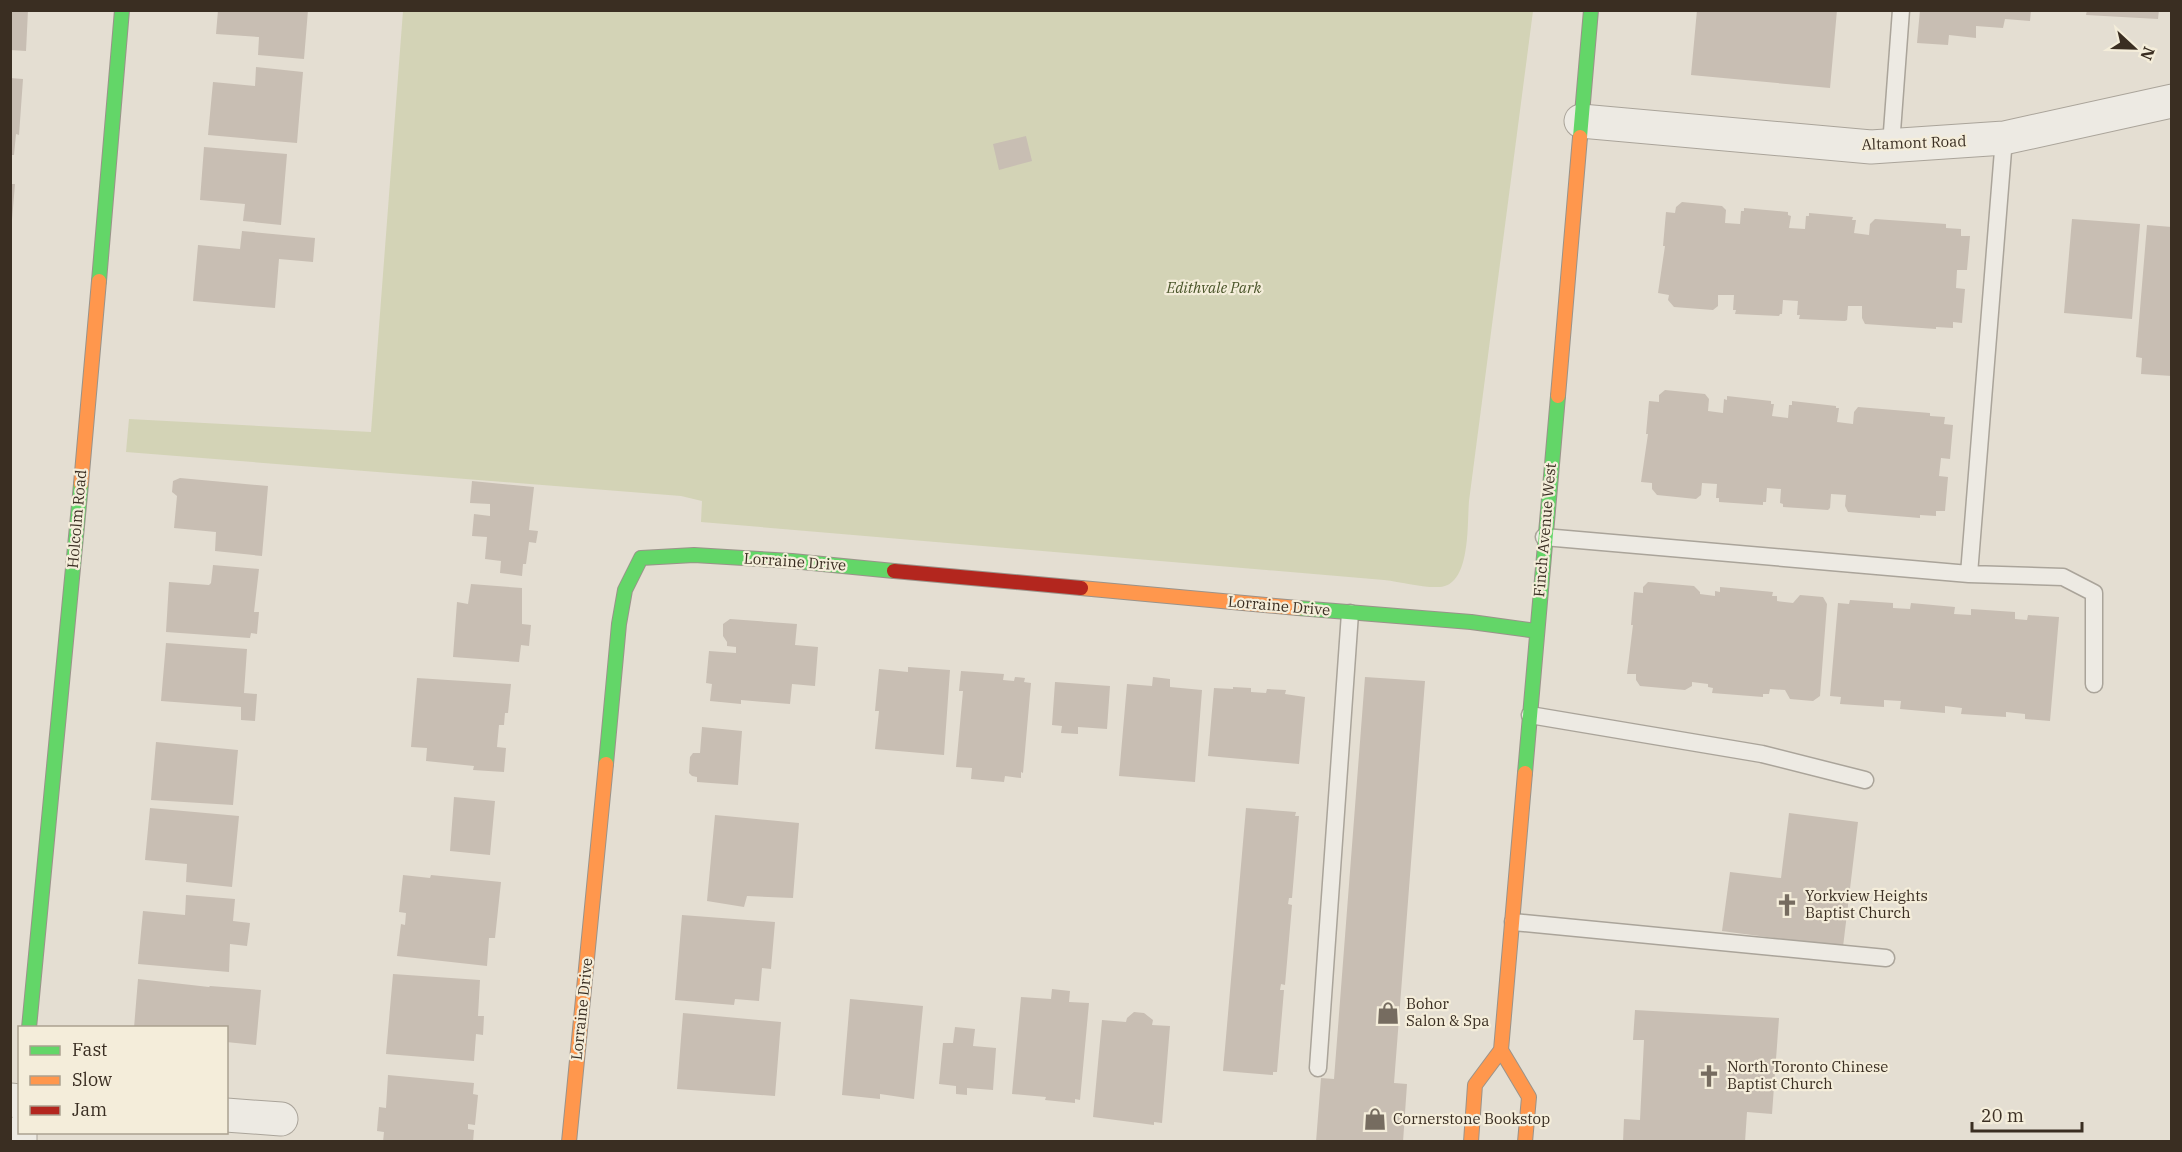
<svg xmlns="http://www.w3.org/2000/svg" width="2182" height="1152" viewBox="0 0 2182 1152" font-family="'IBM Plex Serif',serif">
<rect width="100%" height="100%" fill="#e4ded2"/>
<path fill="#d3d3b6" d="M403,11H1533L1469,501C1467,524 1471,585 1440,587C1422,588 1402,582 1384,580L701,522L702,501L681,496L126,452L129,419L371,432Z"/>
<path fill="#c8beb3" d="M10,10H28L26,51L10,50Z
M218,10H308L304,59L258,55L259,37L216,34Z
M1697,10H1837L1830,88L1691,75Z
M1920,10H2031L2030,21L2005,19L2003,28L1976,26V38L1949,35L1948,45L1917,43Z
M2087,10H2159L2158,19L2086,15Z
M256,67L303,72L297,143L208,135L213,82L255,86Z
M10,78L23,79L19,135L16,134L14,155H10Z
M1026,136L1032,161L999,170L993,144Z
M204,147L287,154L281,225L243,221L245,204L200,200Z
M10,184H15L12,220H10Z
M1682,202L1722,206L1726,210L1725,223L1740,224L1741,211H1744V208L1788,212V215L1791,216L1789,228L1805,229L1806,216H1809V213L1853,217L1852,220H1856L1854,233L1869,235L1870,224L1875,219L1946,224V228L1961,229V236H1970L1967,270H1957L1956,288L1965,289L1962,323L1953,322V328L1936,327V329L1865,324L1862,318V306H1848L1847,320L1845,321L1799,319L1800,315H1797L1798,301L1783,300L1782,314H1780L1779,316L1735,314L1736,310H1733L1734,295H1718V306L1713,310L1674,307L1668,300L1669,295L1658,293L1665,246H1663L1666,212L1675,213L1676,207Z
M2072,219L2140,224L2132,319L2064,313Z
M2147,225L2172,227V376L2141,374L2142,358L2136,357Z
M242,231L315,238L313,262L279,259L275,308L193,301L198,245L240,249Z
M1665,390L1705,394L1709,399L1708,411L1723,413L1724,399L1727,400V396L1771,401V404H1774L1772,416L1788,418L1789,405H1792V401L1836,406V408H1839L1837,422L1853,424L1854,412L1858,407L1930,413V416L1945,417L1944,424L1953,425L1950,459L1941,458L1939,476L1948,477L1945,511H1936V516L1920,515V518L1848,512L1845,506L1846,495L1831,494L1830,508L1828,510L1783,507V504L1780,503L1781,489L1767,488L1766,502H1763V505L1719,502V498H1716L1717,484L1702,483L1701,495L1696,499L1657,495L1652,489V483L1641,482L1648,434H1646L1649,401L1659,402V395Z
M180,478L268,486L262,556L215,551L216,532L174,528L177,496L172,492L173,481Z
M472,481L534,487L529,530L538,531L536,543L529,542L526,564H523L522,576L500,573L501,561L485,559L487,537L472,536L474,514L490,516V504L470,503Z
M213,565L259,569L254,612H259L257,634L251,633L250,638L166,632L169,582L209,585L211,583Z
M1648,582L1694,586L1700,592V594L1715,596V591L1720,592V587L1773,592L1772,596H1777V601L1793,603L1800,595L1823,597L1827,604L1820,696L1813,701L1790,699L1785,690L1770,689L1769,694H1763V697L1712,693L1713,688L1708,687V684L1692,682V686L1685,690L1640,686L1636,680V674H1627L1633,625H1631L1634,592L1643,593V587Z
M471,584L522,588V624L531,625L529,646L521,645L519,662L453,657L457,602L468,604Z
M1850,600L1893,603V608L1910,609L1911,603L1955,607L1954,614L1971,615V609L2015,612V619L2027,620L2028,615L2059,617L2050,721L2025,719V714L2006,712V717L1961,714L1962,708L1945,706V713L1900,709L1901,701L1884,700V707L1840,704L1841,697L1830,696L1838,603L1849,604Z
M730,619L797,624L795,645L818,647L815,686L792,684L790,704L741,700V704L710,701L712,684L706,683L709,651L736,653V647L727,646V642L723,636V624Z
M166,643L247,649L244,693L257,694L255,721L241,720V707L161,701Z
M908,667L950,670L944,755L875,749L879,711H875L879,669L908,672Z
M961,671L1004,674L1003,680L1014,681L1015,677L1025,678L1024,682L1031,683L1023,773L1021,772V778L1005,776L1004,782L971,779L972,768L956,767L963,691H959Z
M1153,677L1170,679V687L1202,690L1195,782L1119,776L1127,684L1152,686Z
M1365,677L1425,681L1394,1083L1407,1084L1403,1142H1316L1321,1078L1334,1079Z
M417,678L511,684L508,713H505L504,725H499L497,747L506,748L504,772L473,770L474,766L426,761L427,748L411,747Z
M1055,682L1110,686L1107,729L1078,727V734L1061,733L1062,726L1052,725Z
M1233,687L1251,688V692L1266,693L1267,689L1286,690L1285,694L1305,697L1299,764L1208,756L1214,688L1233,689Z
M702,727L742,731L738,785L697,782V777L692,776L689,773L690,757L693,753H700Z
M156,742L238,750L233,805L151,800Z
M454,797L495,801L490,855L450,851Z
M150,808L239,816L232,887L186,882L187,864L145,860Z
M1246,808L1296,812L1295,816H1299L1292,898H1289L1288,904L1292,905L1285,985L1281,984L1280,990H1284L1277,1072H1273V1075L1223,1071Z
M1789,813L1858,822L1843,947L1722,931L1730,872L1781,878Z
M715,815L799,823L793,898L747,896L744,907L707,901Z
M403,875L430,878L431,875L501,882L495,938H489L487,966L397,956L401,924L405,925L406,913L399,912Z
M186,895L235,899L233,921L250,923L247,946L230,944L229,972L138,964L143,911L185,915Z
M682,915L775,922L771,969L762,968L759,1001L735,999L734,1005L675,1000Z
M393,974L480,980L478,1016H484L483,1035L476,1034L474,1061L386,1054Z
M138,979L209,987L210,986L261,990L256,1045L226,1042V1028H134Z
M1052,989L1070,991L1069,1002L1089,1003L1080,1100L1075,1099V1103L1045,1100L1046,1097L1012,1094L1021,997L1051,999Z
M850,999L923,1006L914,1099L880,1094V1099L842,1095Z
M1635,1010L1779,1018L1772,1114L1747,1112L1745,1142H1623L1624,1119L1640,1120L1644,1040H1633Z
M1134,1012L1144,1013L1153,1020L1152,1025L1170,1026L1162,1123L1154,1122V1125L1093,1117L1102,1020L1126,1022L1127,1018Z
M683,1013L781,1022L775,1096L677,1089Z
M955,1027L975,1029L973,1046L996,1048L993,1090L967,1088V1095L956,1094V1086L939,1084L943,1043H953Z
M388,1075L474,1083L473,1094L478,1095L475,1125L468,1124V1129L474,1130L473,1142H383L384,1132L377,1131L379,1107L386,1108Z"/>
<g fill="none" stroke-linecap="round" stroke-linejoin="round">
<g stroke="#aaa49a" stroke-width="19">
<path id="lane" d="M1891,145L1901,10
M1544,537L1969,574L2063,577L2094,593V684
M1969,574L2004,138
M1530,715L1762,754L1865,780
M1513,922L1886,958
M1318,1068L1350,613"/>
</g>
<g stroke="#aaa49a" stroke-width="35">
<path id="street" d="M1581,121L1871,147L2004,138L2172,101
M10,1100L20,1101
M226,1115L281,1119
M20,1142V1132"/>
</g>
<g stroke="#9a938a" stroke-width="16">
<path id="fast" d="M1580,137L1591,10
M99,281L122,10
M1298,608L1471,622L1537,631
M606,764L619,624L625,590L641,558L694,555L792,561L894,571
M1525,773L1558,396
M29,1028L81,484"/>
</g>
<g stroke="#9a938a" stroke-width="16">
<path id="slow" d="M1558,396L1580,137
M81,484L99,281
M1081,588L1298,608
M1501,1050L1529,1097L1525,1142
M569,1142L606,764
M1471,1142L1475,1085L1501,1050L1525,773"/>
</g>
<g stroke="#9a938a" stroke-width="16">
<path id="jam" d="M894,571L1081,588"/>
</g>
<use href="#lane" stroke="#edeae3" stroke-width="16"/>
<use href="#street" stroke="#edeae3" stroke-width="33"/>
<use href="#fast" stroke="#63d668" stroke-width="14"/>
<use href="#slow" stroke="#ff974d" stroke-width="14"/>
<use href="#jam" stroke="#b3261e" stroke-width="14"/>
</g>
<defs>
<g id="church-bare" transform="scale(1.8)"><path d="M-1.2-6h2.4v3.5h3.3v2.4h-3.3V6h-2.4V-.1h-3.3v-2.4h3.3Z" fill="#766c60" stroke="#f4edda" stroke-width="2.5" paint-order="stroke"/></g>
<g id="shop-bare" transform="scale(1.8)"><path d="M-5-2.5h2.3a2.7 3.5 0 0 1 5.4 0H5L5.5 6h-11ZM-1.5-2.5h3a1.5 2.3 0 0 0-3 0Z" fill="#766c60" stroke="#f4edda" stroke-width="2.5" paint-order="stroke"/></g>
</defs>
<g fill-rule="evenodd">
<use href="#church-bare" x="1787" y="905"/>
<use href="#shop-bare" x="1388" y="1013"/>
<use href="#church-bare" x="1709" y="1076"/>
<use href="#shop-bare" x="1375" y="1119"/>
</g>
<g text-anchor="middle" stroke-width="4.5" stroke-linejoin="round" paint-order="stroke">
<g font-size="15" fill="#3a2e22" stroke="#f4edda">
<text transform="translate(1914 143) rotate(-2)" y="5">Altamont Road</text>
<text transform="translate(77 519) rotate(-85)" y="5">Holcolm Road</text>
<text transform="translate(1545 530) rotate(-85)" y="5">Finch Avenue West</text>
<text transform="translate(795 562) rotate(4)" y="5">Lorraine Drive</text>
<text transform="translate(1279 606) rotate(5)" y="5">Lorraine Drive</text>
<text transform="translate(582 1009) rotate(-84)" y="5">Lorraine Drive</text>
</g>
<g font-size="15" font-style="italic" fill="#4a552a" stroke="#f4edda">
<text x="1214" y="293">Edithvale Park</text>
</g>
<g font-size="15" fill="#3a2e22" stroke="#f4edda" text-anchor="start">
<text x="1805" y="901">Yorkview Heights<tspan x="1805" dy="17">Baptist Church</tspan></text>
<text x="1406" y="1009">Bohor<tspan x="1406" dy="17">Salon &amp; Spa</tspan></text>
<text x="1727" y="1072">North Toronto Chinese<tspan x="1727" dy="17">Baptist Church</tspan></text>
<text x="1393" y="1124">Cornerstone Bookstop</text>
</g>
</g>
<rect width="2182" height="1152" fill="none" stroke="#3a2e22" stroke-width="24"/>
<rect x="18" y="1026" width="210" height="108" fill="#f4edda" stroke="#aaa190" stroke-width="1.5"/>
<rect x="30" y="1046" width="30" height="9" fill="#63d668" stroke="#aaa190" stroke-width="1.5"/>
<text x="72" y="1056" font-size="18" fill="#3a2e22">Fast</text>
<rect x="30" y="1076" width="30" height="9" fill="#ff974d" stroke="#aaa190" stroke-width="1.5"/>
<text x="72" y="1086" font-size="18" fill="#3a2e22">Slow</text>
<rect x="30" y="1106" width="30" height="9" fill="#b3261e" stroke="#aaa190" stroke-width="1.5"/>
<text x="72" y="1116" font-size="18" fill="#3a2e22">Jam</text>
<g transform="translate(2134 48) rotate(112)" stroke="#f4edda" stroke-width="4.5" paint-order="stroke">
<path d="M0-4.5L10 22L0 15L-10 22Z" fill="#3a2e22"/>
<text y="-9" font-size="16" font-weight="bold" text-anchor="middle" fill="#3a2e22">N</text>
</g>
<path d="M1972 1122v9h110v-9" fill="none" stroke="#3a2e22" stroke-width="3"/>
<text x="1981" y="1122" font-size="18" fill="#3a2e22" stroke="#f4edda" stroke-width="4.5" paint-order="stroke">20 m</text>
</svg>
